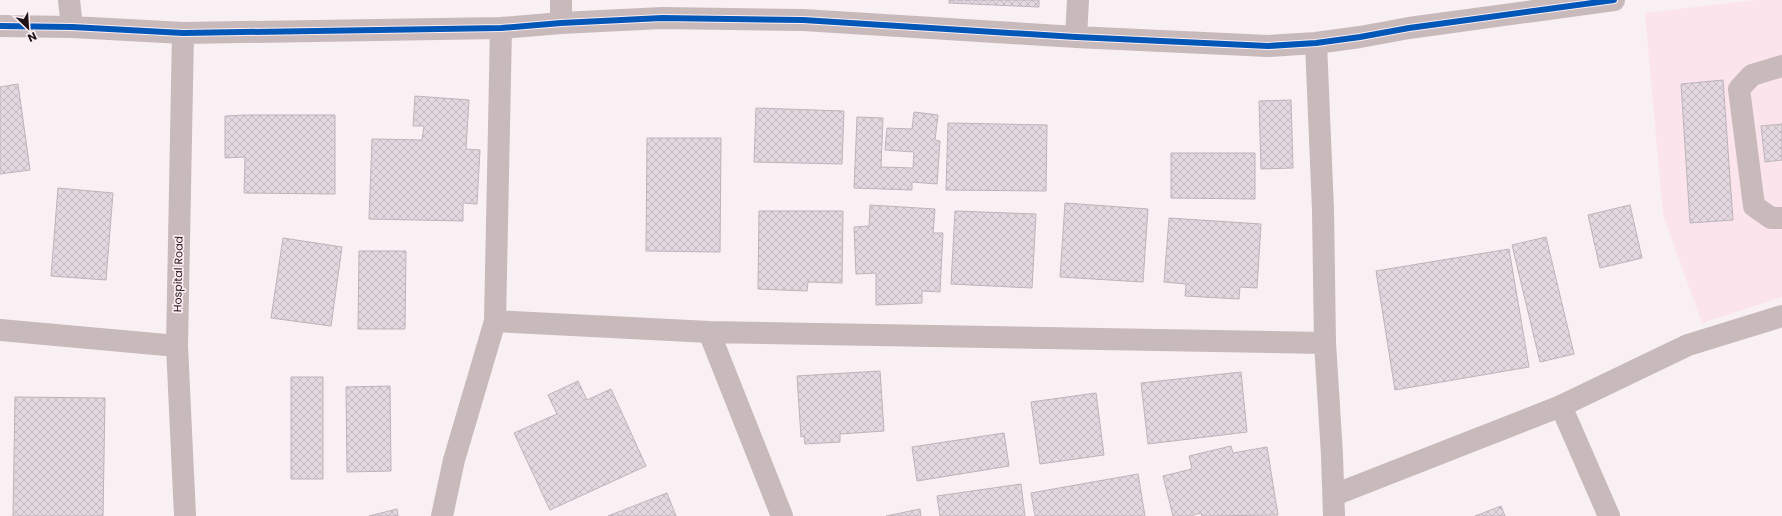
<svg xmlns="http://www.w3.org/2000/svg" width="1782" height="516" viewBox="0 0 1782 516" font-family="Poppins,sans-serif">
<defs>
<pattern id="building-cross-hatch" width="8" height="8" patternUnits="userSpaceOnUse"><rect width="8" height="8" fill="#e4d8e0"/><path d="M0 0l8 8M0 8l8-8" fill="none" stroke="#c3b8bf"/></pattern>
</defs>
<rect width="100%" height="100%" fill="#f8f0f3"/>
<path fill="#fbe4ec" d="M1756,0H1782V297L1702,323L1663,215L1645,13Z"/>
<path fill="url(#building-cross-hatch)" stroke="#bdb4b9" d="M949,0H1039V7L949,3Z
M1723,80L1733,220L1690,223L1681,84Z
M18,84L30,170L0,174V87Z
M415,96L469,100L466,149L480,150L477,204L463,203V221L369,219L372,139L422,140L424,126H413Z
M1291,100L1293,168L1261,169L1259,101Z
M756,108L844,111L842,164L754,162Z
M914,112L938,115L935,140L940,141L937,184L912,182V190L854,188L857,117L883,118L881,167L913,168L914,152L885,150L887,128L912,129Z
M245,115H335V194L244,193L245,157L225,158V116Z
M948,123L1047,125L1046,191L946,190Z
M1782,124V160L1765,162L1761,126Z
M647,138H721L720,252L646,251Z
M1171,153H1255V199L1171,198Z
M58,188L113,193L106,280L51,276Z
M1065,203L1148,209L1143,282L1060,277Z
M870,205L935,209L933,233H943L940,292L922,291V303L876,305V273L856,274L854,227L869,226Z
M1630,205L1642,258L1600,268L1588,215Z
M759,211H843L842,283L808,282L807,291L758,289Z
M955,211L1036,214L1032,288L951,284Z
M1169,218L1261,224L1257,288L1240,287L1239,299L1185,296L1186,284L1164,282Z
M1546,237L1574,354L1540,362L1512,245Z
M283,238L342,247L331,326L271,318Z
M1509,249L1529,367L1395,390L1376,271Z
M359,251H406L405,329H358Z
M880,371L884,431L840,434V442L805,444L804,436L801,437L797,376Z
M1241,372L1247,432L1148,444L1141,383Z
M291,377H323V479H291Z
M578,381L587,400L611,389L646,466L550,510L514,433L557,414L548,395Z
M390,386L391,471L347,472L346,387Z
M1096,393L1104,455L1040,464L1031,402Z
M15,397L105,398L103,516H13Z
M1004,433L1009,466L917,481L912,447Z
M1231,446L1233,453L1267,447L1278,515L1202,516L1201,513L1190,516H1173L1163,476L1192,469L1189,456Z
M1138,474L1145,516H1035L1031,493Z
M1021,484L1025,516H940L937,496Z
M667,493L676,516H608Z
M1501,506L1505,516H1475Z
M397,509L398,516H369Z
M920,509L921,516H886Z"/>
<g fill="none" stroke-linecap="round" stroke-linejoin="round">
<path stroke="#c8b9ba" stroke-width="22" d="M69,0L72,27
M561,0V23
M0,26L72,27L183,33L501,28L561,23L662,18L803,20L1076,37L1268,46L1316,43L1360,37L1409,28L1614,0
M501,28L495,321L709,332L1325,343L1323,210L1316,43
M183,33L177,346L185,516
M1076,37L1078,0
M1782,66L1752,75L1739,89L1754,206L1771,218H1782
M0,330L177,346
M709,332L782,516
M1325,343L1332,455L1334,516
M1561,406L1609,516
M1334,495L1561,406L1688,345L1782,316
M442,516L454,460L495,321"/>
<g stroke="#fcedf2" stroke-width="8">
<path id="cycleway" d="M0,26L72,27L183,33L501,28L561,23L662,18L803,20L1076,37L1268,46L1316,43L1360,37L1409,28L1614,0"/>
</g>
<use href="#cycleway" stroke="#0057b8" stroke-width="6"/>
</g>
<g text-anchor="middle" stroke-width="3.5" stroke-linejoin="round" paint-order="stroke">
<g font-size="11" fill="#1f1317" stroke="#fcedf2">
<text transform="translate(178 274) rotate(-89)" y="4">Hospital Road</text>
</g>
</g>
<g transform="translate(28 28) rotate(155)" stroke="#fcedf2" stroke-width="3" paint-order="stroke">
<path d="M0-3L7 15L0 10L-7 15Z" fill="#1f1317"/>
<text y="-6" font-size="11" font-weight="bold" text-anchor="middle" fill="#1f1317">N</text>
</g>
</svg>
